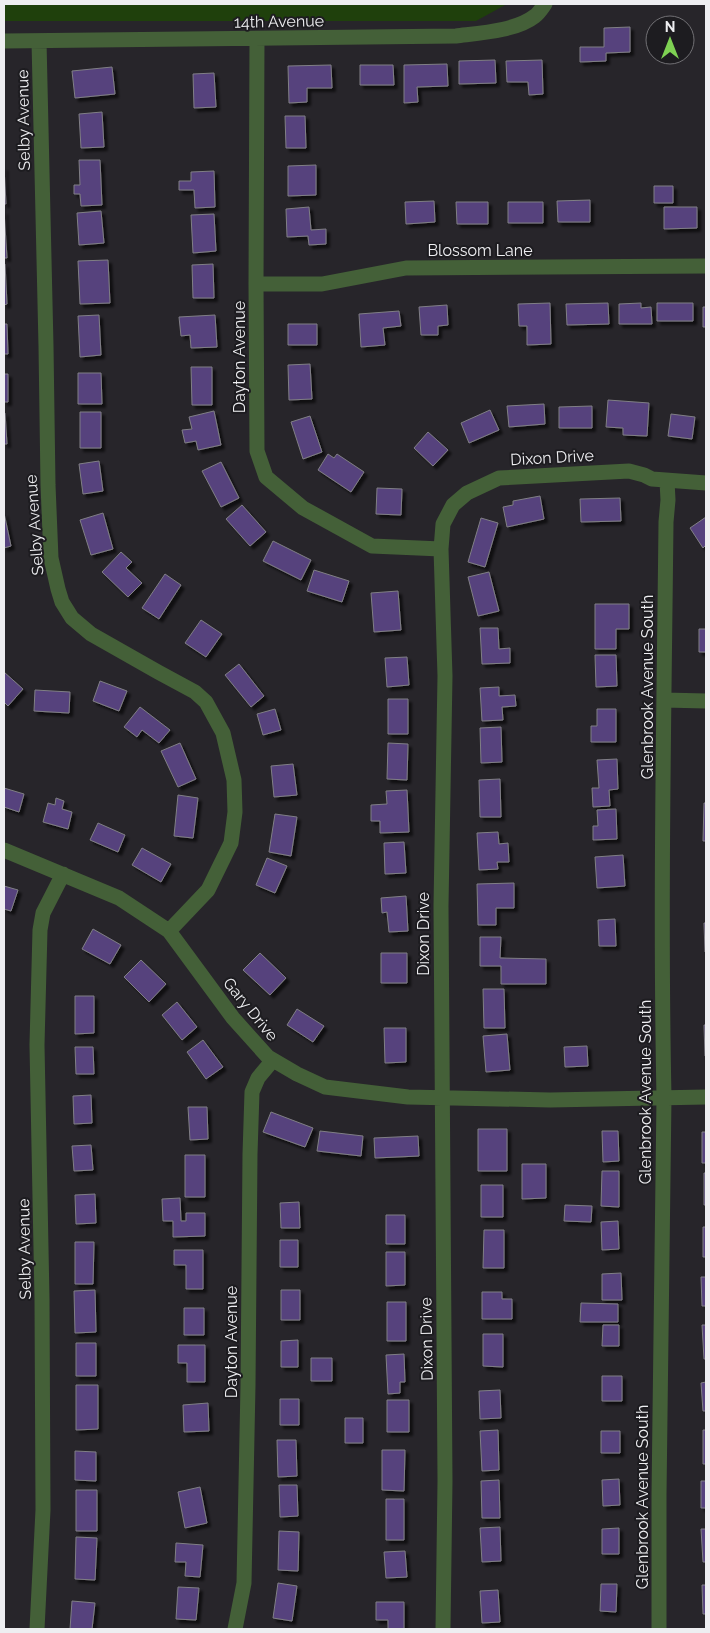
<svg xmlns="http://www.w3.org/2000/svg" width="710" height="1633" viewBox="0 0 710 1633" font-family="Raleway,sans-serif">
<defs>
<filter id="shadow"><feDropShadow dx="3.5" dy="3.5" stdDeviation="1" flood-color="#0009"/></filter>
</defs>
<rect width="100%" height="100%" fill="#27252a"/>
<path fill="#1f400c" d="M4,4H507L476,21H4Z"/>
<path fill="#56427d" stroke="#807f85" filter="url(#shadow)" d="M630,27V52L606,53V61L580,62V47H604V28Z
M495,60L496,83L459,84V61Z
M542,60L543,94L529,95L528,82H507L506,61Z
M447,64L448,86L417,87L418,102L404,103V65Z
M331,65L332,88H307V102L289,103L288,66Z
M360,65H393L394,85H360Z
M112,67L115,94L75,98L72,71Z
M214,73L216,107L194,108L193,74Z
M102,112L104,147L81,148L79,114Z
M285,116H305L306,148H286Z
M79,160H100L102,205L81,206L80,194H74V185H80Z
M316,165V195L288,196V166Z
M4,167L6,204H4Z
M214,171L215,207L195,208L194,190H179V181H191V172Z
M654,186H673V203H654Z
M590,200V222H558L557,201Z
M434,201L435,222L406,224L405,202Z
M456,202H488V224H457Z
M508,202H543V223H508Z
M309,207L311,230L326,229V244L309,245L308,236L287,237L286,209Z
M664,207H697V228L664,229Z
M4,211L7,258H4Z
M101,211L104,243L79,245L77,213Z
M214,214L216,251L193,253L191,215Z
M108,260L110,303L80,304L78,261Z
M4,264H5L7,304L4,305Z
M213,264L214,298H193L192,265Z
M550,303L551,344L527,345V326H519L518,304Z
M608,303L609,324L567,325L566,304Z
M641,303V308L651,307L652,324H619V304Z
M657,303H693V321H657Z
M447,305L448,325L438,326V335H421L419,307Z
M703,307H706V327H703Z
M399,311L401,326L383,328L385,345L361,347L359,314Z
M99,315L101,355L80,357L78,316Z
M215,315L217,347L191,348L190,335L181,336L179,317Z
M4,324H7L8,354H4Z
M288,324H317V345H288Z
M310,364L312,399L289,400L288,365Z
M191,367H212V405H192Z
M78,373H101L102,404H78Z
M4,374H8V402H4Z
M608,400L649,403L647,436L623,435V428L606,427Z
M544,404L545,424L509,427L507,406Z
M592,406V428H559V407Z
M490,410L499,430L469,443L461,423Z
M214,411L221,445L198,450L196,441L185,443L182,430L192,429L189,417Z
M80,412H101V448H80Z
M4,413H5L7,444H4Z
M671,414L695,417L692,439L668,436Z
M310,416L322,452L303,459L291,422Z
M428,432L448,450L433,466L414,448Z
M328,454L334,458L337,454L364,472L351,492L318,470Z
M99,461L103,491L83,494L79,464Z
M221,462L239,498L221,507L202,471Z
M377,488L402,489L401,515L376,514Z
M540,496L544,519L507,527L503,507L513,505V501Z
M620,498L621,521L581,522L580,499Z
M242,505L266,532L250,546L226,519Z
M4,513L11,546L4,548Z
M103,513L113,549L91,555L80,520Z
M706,517V545L703,548L690,528Z
M481,518L498,523L485,567L468,562Z
M273,541L311,560L301,580L263,561Z
M121,552L132,562L126,568L142,583L128,597L102,572Z
M314,570L349,581L342,602L307,591Z
M489,572L499,611L478,616L468,577Z
M165,574L181,585L159,619L142,608Z
M398,591L401,630L374,632L371,593Z
M595,604H629V629H616V649H595Z
M201,620L222,634L206,657L185,643Z
M480,628H498L499,649L510,648V663L482,664Z
M699,629H706V652H699Z
M595,655H616L617,686L596,687Z
M407,657L409,685L387,687L385,658Z
M239,664L264,696L251,707L225,675Z
M4,672L23,689L8,706L4,702Z
M100,681L127,691L119,711L93,701Z
M499,687V696L515,695L516,706L502,707L503,720L482,721L480,688Z
M35,690L70,692L69,713L34,711Z
M388,699H408V734H388Z
M140,707L170,730L159,743L142,730L137,737L124,727Z
M275,709L281,730L263,735L257,714Z
M597,709H616V742H591V726H597Z
M501,727L502,762L481,763L480,728Z
M180,743L196,779L178,787L161,751Z
M388,743L408,744L407,780L387,779Z
M617,759L618,789L609,790L610,806L593,807L592,788H599L597,760Z
M293,764L297,795L274,797L271,766Z
M500,779L501,817H480L479,780Z
M4,788L24,794L19,812L4,807Z
M407,790L409,832L380,833V821H371V805L387,804L386,791Z
M178,795L198,798L193,838L174,836Z
M56,798L64,801L62,809L72,812L68,829L43,822L48,803L55,805Z
M704,803H706V841H703Z
M616,809L617,839L593,840V826H598L597,810Z
M275,814L297,817L291,856L269,852Z
M98,823L125,835L118,852L90,840Z
M498,832L499,844L508,843L509,862H497L498,869L479,870L477,833Z
M404,842L406,873L385,874L384,843Z
M142,848L171,864L161,882L132,865Z
M623,855L625,886L597,888L595,857Z
M267,858L287,866L275,893L256,885Z
M514,883V908H496V925H478L477,884Z
M4,886L18,890L11,911L4,909Z
M406,896L408,931L389,932L387,912L382,913L381,898Z
M615,919L616,946H599L598,920Z
M704,923H706V951L705,952Z
M93,929L121,945L110,964L82,949Z
M480,937H501L500,958L546,959V984H501V966H480Z
M260,953L286,978L270,995L243,970Z
M381,953H407V983H381Z
M141,960L166,984L149,1002L124,977Z
M483,989H504L505,1028H484Z
M75,996H94V1033L75,1034Z
M177,1002L197,1027L182,1040L162,1015Z
M297,1009L324,1026L313,1042L287,1025Z
M704,1025H706V1056H705Z
M384,1028H406V1062L385,1063Z
M507,1034L510,1070L486,1072L483,1036Z
M203,1040L223,1067L206,1079L187,1052Z
M587,1046L588,1066L565,1067L564,1047Z
M75,1047H93L94,1074H76Z
M91,1095L92,1123L74,1124L73,1096Z
M188,1107H207L208,1139L190,1140Z
M271,1112L313,1128L305,1147L263,1132Z
M478,1129H507V1171H478Z
M320,1131L363,1136L361,1156L317,1151Z
M602,1131H618L619,1161L603,1162Z
M702,1132H706V1163H702Z
M418,1136L419,1156L375,1158L374,1138Z
M91,1145L93,1170L74,1171L72,1146Z
M185,1155H205V1197H185Z
M522,1164H546V1198L522,1199Z
M602,1171H619V1207L601,1206Z
M704,1173H706V1205H704Z
M481,1185H503V1217H481Z
M95,1194L96,1223L76,1224L75,1195Z
M180,1198L181,1221H186V1213H205V1236L173,1237V1221H163L162,1199Z
M299,1202L300,1228H281L280,1203Z
M565,1205L592,1206L591,1222L564,1221Z
M386,1215H405V1244H386Z
M618,1221L619,1249L602,1250L601,1222Z
M703,1227H706V1257H703Z
M484,1230H504V1268H483Z
M280,1240H298V1267H280Z
M75,1242H94L93,1284H75Z
M174,1250H203V1289H186V1265H174Z
M386,1252H405V1285L386,1286Z
M621,1273L622,1300H602V1274Z
M701,1277H706V1306H702Z
M95,1290L96,1332L75,1333L74,1291Z
M281,1290H300V1320H281Z
M482,1292H502V1299H512V1319H482Z
M387,1302H406V1341H387Z
M581,1303L618,1304V1322H580Z
M184,1308H204V1335H184Z
M603,1325H619V1346H602Z
M702,1325H706V1359H704Z
M483,1334H503V1367L483,1366Z
M298,1340V1367H281V1341Z
M76,1343H96V1376H76Z
M178,1345H205V1382H187V1363H178Z
M404,1354L405,1382H400V1393L388,1394L386,1355Z
M311,1358H332V1381H311Z
M602,1376H622V1401H602Z
M706,1382V1411H703L701,1383Z
M76,1385H98V1429L76,1430Z
M500,1390L501,1418L480,1419L479,1391Z
M280,1399H299V1425H280Z
M387,1400H409V1432H387Z
M208,1403L209,1431L184,1432L183,1405Z
M345,1418H363V1443H345Z
M498,1430L499,1470L482,1471L480,1431Z
M703,1430H706V1464H703Z
M601,1431H620V1453H601Z
M277,1440H296L297,1476L278,1477Z
M382,1450H405L404,1491L382,1490Z
M75,1451L96,1452V1481L75,1480Z
M619,1479L620,1505L603,1506L602,1480Z
M499,1480L500,1518H482L481,1481Z
M701,1481H706V1508H701Z
M279,1485H297L298,1516L280,1517Z
M200,1487L207,1523L185,1528L178,1492Z
M76,1490H97V1531H76Z
M386,1499H404V1540H386Z
M500,1527L501,1561L482,1562L480,1528Z
M619,1528V1554H602V1529Z
M701,1529H706V1562H703Z
M279,1531L299,1532L298,1571L278,1570Z
M76,1537L97,1538L95,1580L75,1579Z
M176,1543L203,1545L200,1577L185,1576L186,1562H175Z
M405,1551L407,1577L386,1578L384,1552Z
M278,1583L297,1586L292,1621L273,1618Z
M601,1584H617L616,1612L600,1611Z
M702,1585H706V1614H703Z
M178,1587L199,1588L196,1620L176,1619Z
M498,1590L500,1622L482,1623L480,1591Z
M72,1601L95,1603L92,1629H70Z
M376,1602H404V1629H388V1620H376Z"/>
<g fill="none" stroke-linecap="round" stroke-linejoin="round">
<path stroke="#446038" stroke-width="15" d="M257,39L256,284L257,451L266,477L303,508L372,546L441,549
M4,41L456,36C480,33 516,31 535,16C539,13 542,8 545,4
M39,41L46,346L48,485L51,558L58,589L62,602L72,618L91,634L158,672L195,692L206,702L223,733L234,780L235,812L231,843L208,890L169,931
M256,284H322L406,268L706,266
M664,700L706,701
M4,850L119,898L169,931L233,1018L268,1057L297,1074L325,1087L408,1097L550,1100L706,1097
M37,1629L43,1510L42,1299L37,1045L40,930L43,913L63,874
M235,1629L244,1583L248,1385L250,1154L252,1092L258,1078L273,1060
M443,1629L445,1481L441,906L445,676L441,549L443,524L453,505L467,493L499,478L629,471L644,475L652,479L706,483
M659,1629V1495L664,1097C660,906 664,714 666,522L668,500L667,481"/>
</g>
<g text-anchor="middle" stroke-width="4" stroke-linejoin="round" paint-order="stroke">
<g font-size="16" fill="#eeeef1" stroke="#1d1c20">
<text transform="translate(279 21) rotate(-1)" y="6">14th Avenue</text>
<text transform="translate(23 120) rotate(-91)" y="6">Selby Avenue</text>
<text x="480" y="256">Blossom Lane</text>
<text transform="translate(239 357) rotate(-90)" y="6">Dayton Avenue</text>
<text transform="translate(552 457) rotate(-3)" y="6">Dixon Drive</text>
<text transform="translate(34 525) rotate(-94)" y="6">Selby Avenue</text>
<text transform="translate(647 687) rotate(-90)" y="6">Glenbrook Avenue South</text>
<text transform="translate(423 934) rotate(-90)" y="6">Dixon Drive</text>
<text transform="translate(251 1009) rotate(51)" y="6">Gary Drive</text>
<text transform="translate(645 1092) rotate(-90)" y="6">Glenbrook Avenue South</text>
<text transform="translate(24 1249) rotate(-91)" y="6">Selby Avenue</text>
<text transform="translate(426 1339) rotate(-91)" y="6">Dixon Drive</text>
<text transform="translate(231 1342) rotate(-90)" y="6">Dayton Avenue</text>
<text transform="translate(642 1497) rotate(-90)" y="6">Glenbrook Avenue South</text>
</g>
</g>
<rect width="710" height="1633" fill="none" stroke="#eeeef1" stroke-width="10"/>
<g transform="translate(670 40)"><circle r="24" fill="#1d1c20" stroke="#717074"/>
<path d="M0-4L9 19L0 12L-9 19Z" fill="#7ed153"/>
<text y="-8" font-size="14" font-weight="bold" text-anchor="middle" fill="#eeeef1">N</text>
</g>
</svg>
